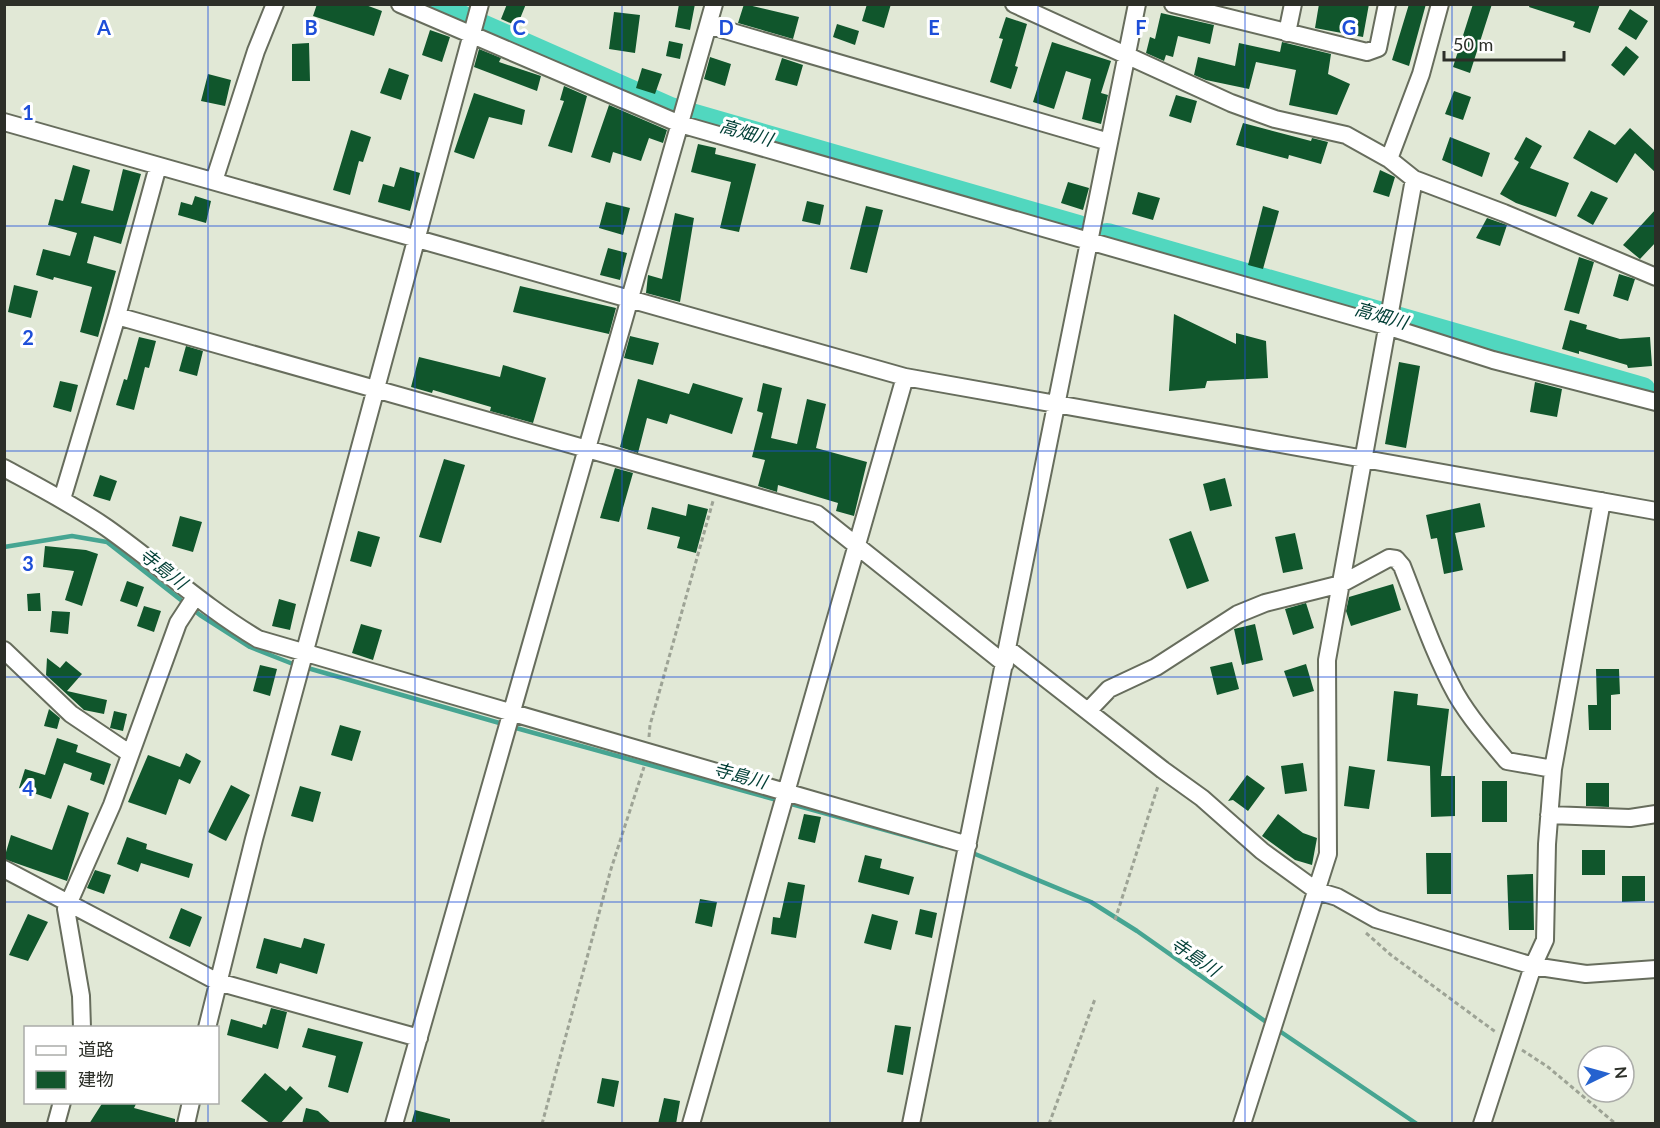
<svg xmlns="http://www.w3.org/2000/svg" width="1660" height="1128" viewBox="0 0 1660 1128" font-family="Lato,'Noto Sans JP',sans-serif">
<rect width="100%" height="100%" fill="#e1e8d6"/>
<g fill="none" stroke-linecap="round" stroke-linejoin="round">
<path stroke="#46a592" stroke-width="4.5" d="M4,547L72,536L107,542L200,615L250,647L293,664
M311,669L503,724
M516,728L943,846
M975,854L1091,902L1137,931L1269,1024
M1278,1030L1417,1124"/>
<path stroke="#51d7bf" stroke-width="28" d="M427,4L670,111L1078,229
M1107,237L1642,391"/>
</g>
<path fill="#10562c" d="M317,4H363L382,11L374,36L313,16Z
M507,4H526L517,26L501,19Z
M679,4H695L690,30L675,27Z
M744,4L799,17L793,39L738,23Z
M867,4H891L884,28L862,21Z
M1319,4H1369L1363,37L1315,28Z
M1409,4H1426L1409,66L1392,60Z
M1473,4H1492L1470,73L1453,67Z
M1530,4H1600L1590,33L1573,27L1575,22L1529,7Z
M1630,9L1648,21L1636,40L1618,29Z
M614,12L640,15L635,53L609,49Z
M1161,13L1214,25L1210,44L1178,36L1173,57L1166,55L1164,61L1146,53L1150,37L1155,39Z
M1006,17L1027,24L1015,66L1018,67L1011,89L990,82L1003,39L999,38Z
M837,24L859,31L855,45L833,37Z
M430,30L450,37L442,62L422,55Z
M669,41L683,44L680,59L666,56Z
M1052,42L1111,61L1101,93L1108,95L1101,124L1082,119L1091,79L1066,71L1054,109L1033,102Z
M1282,42L1331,54L1328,74L1350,84L1337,115L1289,105L1296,70L1256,62L1249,89L1206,80L1194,75L1198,57L1235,66L1239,43L1280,52Z
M309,43L310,81H292V44Z
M1626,46L1639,57L1624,76L1611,65Z
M479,49L501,58L499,62L541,76L537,91L474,67Z
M710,57L731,64L725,86L704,79Z
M782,58L803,65L797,86L775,80Z
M389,68L409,75L401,100L380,93Z
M642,68L662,74L655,94L636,88Z
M208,74L231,80L225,106L201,101Z
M564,86L587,96L572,153L548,146L564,101L560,100Z
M1454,91L1471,97L1463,120L1445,114Z
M474,93L525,110L522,125L489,117L474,159L454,152Z
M1176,95L1197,101L1191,123L1169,116Z
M609,105L667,130L663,143L649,138L641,161L613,152L610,163L591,157Z
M1243,123L1311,141L1312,138L1328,142L1321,164L1289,155L1288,159L1236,145Z
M1630,128L1656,152V173L1635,153L1617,183L1573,158L1589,130L1615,145Z
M351,130L371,137L363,162L359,161L350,195L333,190Z
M1450,137L1490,153L1482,177L1442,160Z
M1526,137L1542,146L1530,168L1569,183L1556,217L1516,203L1500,194L1519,162L1514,159Z
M698,144L716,148L715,154L756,164L739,232L720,228L731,182L691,172Z
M73,165L90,170L81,203L113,211L123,169L141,174L121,244L94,236L87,263L116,271L98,337L80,332L92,287L54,277L53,280L36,275L43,249L70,256L77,233L48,225L55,199L63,201Z
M400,167L420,173L410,211L378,202L383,184L394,187Z
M1380,170L1395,177L1389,197L1373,192Z
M1068,182L1089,188L1083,210L1061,203Z
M1591,191L1608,198L1593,225L1577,216Z
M1138,192L1160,198L1153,220L1132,214Z
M195,196L211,201L206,223L178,215L181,202L192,205Z
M807,201L824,205L820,225L802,221Z
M606,202L630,208L623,235L599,228Z
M866,206L883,210L867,273L850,269Z
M1263,206L1279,211L1263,269L1248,265Z
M1656,209V242L1640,259L1623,245Z
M675,213L694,218L680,302L646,293L648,275L662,279Z
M1487,218L1507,225L1500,246L1476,238Z
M608,248L627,253L620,280L600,275Z
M1579,257L1594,262L1579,314L1564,310Z
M1619,274L1635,279L1628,301L1613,296Z
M14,285L38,291L31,318L8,312Z
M520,286L616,308L609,334L513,312Z
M1174,314L1236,344V333L1266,341L1268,378L1207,381L1205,388L1169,391Z
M1570,320L1587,325L1586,329L1620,339L1650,337L1652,366L1628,368L1627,365L1579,351V354L1562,349Z
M630,336L659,343L653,365L624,358Z
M139,337L156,341L149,368L145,367L134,410L116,405L124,379L127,380Z
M186,346L203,351L197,376L179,371Z
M419,357L500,377L503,365L546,378L533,423L490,411L491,407L433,390L432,393L411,387Z
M1399,362L1420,366L1406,448L1385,444Z
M638,379L689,394L693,383L743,398L732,434L670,414L667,424L647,418L638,453L620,447Z
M60,381L78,385L71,412L53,407Z
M1535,382L1562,389L1557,417L1530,412Z
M763,383L782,388L771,438L797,444L807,399L826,404L816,448L867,462L854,516L836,511L838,503L778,485L777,492L758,486L765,460L752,457L763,413L757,411Z
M444,459L465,465L441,543L419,537Z
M615,468L633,473L619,522L600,518Z
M100,475L117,481L110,501L93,496Z
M1225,478L1232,506L1210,511L1203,484Z
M1480,503L1485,527L1455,533L1463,570L1444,574L1437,538L1431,539L1426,515Z
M688,504L708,509L696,553L677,548L680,537L647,529L652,507L686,516Z
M180,516L202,522L193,552L172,546Z
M358,531L380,537L371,567L350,561Z
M1191,531L1209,581L1187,589L1169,539Z
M1295,533L1303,569L1283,573L1275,537Z
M45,546L86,550L98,554L82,606L65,600L74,571L43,567Z
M127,581L144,587L137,607L120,601Z
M1393,584L1401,610L1351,626L1346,611L1349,597Z
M40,593L41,611H28L27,594Z
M279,599L296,604L290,630L272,626Z
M1306,603L1314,628L1293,635L1285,609Z
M144,606L161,611L154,632L137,626Z
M52,611L70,612L68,634L50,632Z
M361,624L382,630L373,660L352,653Z
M1255,624L1263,660L1242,665L1234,629Z
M47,658L60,668L66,661L82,674L67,691L107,700L104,714L84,710L46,675Z
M1232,662L1239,689L1217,695L1210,667Z
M1306,664L1314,691L1293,697L1284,671Z
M260,665L277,669L270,696L253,691Z
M1596,669H1619L1620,694L1611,695V730H1589L1588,705H1597Z
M1394,691L1418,694L1417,705L1449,709L1441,776H1455V816L1431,817L1430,766L1387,761Z
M49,709L60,718L57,729L44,726Z
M114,711L127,714L123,731L110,728Z
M340,725L361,731L352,761L331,755Z
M57,738L78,745L76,752L111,764L104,785L90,780L92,773L64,763L51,799L19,788L25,769L45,775Z
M186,753L201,761L190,784L179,779L166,815L128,802L148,755L180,767Z
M1303,763L1307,791L1285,794L1281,766Z
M1349,766L1375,770L1369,809L1344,806Z
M1247,775L1265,788L1248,811L1233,800L1228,801Z
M1482,781H1507V822H1482Z
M1586,783H1609V807L1586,806Z
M231,785L250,795L226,841L208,832Z
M300,786L321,792L313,822L291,816Z
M68,805L89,813L67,881L4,859L11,835L52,850Z
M804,814L821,817L815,843L798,839Z
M1278,814L1303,833L1317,838L1312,865L1295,860L1262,836Z
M127,837L147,844L146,849L193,864L189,878L141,863L138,872L117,864Z
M1582,850H1605V875H1582Z
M1426,853H1451V894H1427Z
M865,855L882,859L880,868L914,877L909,895L858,882Z
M95,870L111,875L104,894L87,888Z
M1533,874L1534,930H1509L1507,875Z
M1622,876H1645V901L1622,902Z
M788,882L805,885L796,938L771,934L773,917L780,918Z
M700,899L717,902L712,927L695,923Z
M181,908L202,917L190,947L169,938Z
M920,909L937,913L932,938L915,934Z
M28,914L48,922L28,961L9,955Z
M872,914L898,921L891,950L864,943Z
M264,938L301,948L304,938L325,944L317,974L280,963L277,974L256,968Z
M271,1008L287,1012L278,1049L227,1035L231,1019L262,1028L263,1024L266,1025Z
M895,1025L911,1027L903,1075L887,1072Z
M308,1028L363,1042L348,1093L328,1087L336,1056L302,1047Z
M265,1073L286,1091L290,1086L303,1098L280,1124H271L241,1101Z
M602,1078L619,1081L614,1107L597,1103Z
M664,1098L680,1101L676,1124H658Z
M103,1102H137L134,1108L175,1119V1124H89Z
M306,1108L318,1111L332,1124H302Z
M415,1110L450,1119V1124H411Z"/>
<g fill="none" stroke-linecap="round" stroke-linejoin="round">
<g stroke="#676d5d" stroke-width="20">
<path id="minor" d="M400,4L680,124L1386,326L1493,360L1656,402
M1014,4L1231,103L1275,119L1346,135L1389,159L1414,179L1504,213L1656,277
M1173,4L1367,52L1378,48L1387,4
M708,25L1109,142
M1287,33L1293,4
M4,122L905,377L1656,511
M1389,159L1421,74L1440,4
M214,181L256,51L275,4
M117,316L158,166
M4,468C39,487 74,505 107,528C158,564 204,607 258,639L968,845
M62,499L117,316L817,514L1005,664
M1008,649L1163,770L1202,798L1262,851L1317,891L1337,897L1376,919L1533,966L1586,974L1656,969
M4,650L71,714L129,753
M1088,711L1109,689L1156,667L1238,614L1265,603L1341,584L1389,558L1396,559L1402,566C1419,609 1434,654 1456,694C1470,718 1489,740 1507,761L1553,769
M1549,815L1630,818L1656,814
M4,869L218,982L419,1038
M82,1028L81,996L66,909L112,805L178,623L195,597
M207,1028L254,839L480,4
M56,1124L62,1102
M186,1124L191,1102
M394,1124L714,4
M691,1124L905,377
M911,1124L1137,4
M1242,1124L1328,854L1327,660L1414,179
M1482,1124L1533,966L1545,940L1547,844L1553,769L1602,501"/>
</g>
<path stroke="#9da395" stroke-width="3" stroke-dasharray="4.5 3" stroke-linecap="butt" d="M649,737L650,725L713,501
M1115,920L1158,786
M1366,933L1391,955L1497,1033
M1522,1050L1548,1067L1616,1124
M542,1124L611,869L644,767
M1049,1124L1095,999"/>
<use href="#minor" stroke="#fff" stroke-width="16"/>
</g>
<path fill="none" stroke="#1d4ed8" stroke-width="1.5" stroke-opacity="0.55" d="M208,4V1028M415,4V1124M622,4V1124M830,4V1124M1038,4V1124M1245,4V1124M1452,4V1124M4,226H1656M4,451H1656M4,677H1656M4,902H1656M208,1102V1124"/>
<g text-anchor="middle" stroke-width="6" stroke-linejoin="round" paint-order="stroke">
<g font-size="18" font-style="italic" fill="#003e35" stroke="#fff">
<text transform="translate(746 133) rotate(16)" y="6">高畑川</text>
<text transform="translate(1381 316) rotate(16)" y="6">高畑川</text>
<text transform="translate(163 569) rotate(38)" y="6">寺島川</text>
<text transform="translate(740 776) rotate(15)" y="6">寺島川</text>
<text transform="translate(1195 957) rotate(34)" y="6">寺島川</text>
</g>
</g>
<g font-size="20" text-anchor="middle" font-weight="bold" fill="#1d4ed8" stroke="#fff" stroke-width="6" stroke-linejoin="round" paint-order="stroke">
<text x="104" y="35">A</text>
<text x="311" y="35">B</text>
<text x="519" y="35">C</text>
<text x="726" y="35">D</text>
<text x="934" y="35">E</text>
<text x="1141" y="35">F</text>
<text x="1349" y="35">G</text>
<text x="28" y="120">1</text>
<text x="28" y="345">2</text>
<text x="28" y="571">3</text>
<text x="28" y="796">4</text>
</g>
<rect width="1660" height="1128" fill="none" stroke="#2c2f28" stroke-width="12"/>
<rect x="24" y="1026" width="195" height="78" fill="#ffffff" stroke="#abaca9" stroke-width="1.5"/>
<rect x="36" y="1046" width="30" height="9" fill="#ffffff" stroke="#abaca9" stroke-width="1.5"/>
<text x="78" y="1056" font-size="18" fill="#2c2f28">道路</text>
<rect x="36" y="1071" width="30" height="18" fill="#10562c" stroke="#abaca9" stroke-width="1.5"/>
<text x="78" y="1086" font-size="18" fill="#2c2f28">建物</text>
<g transform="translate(1606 1074) rotate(85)"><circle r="28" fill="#ffffff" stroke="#abaca9" stroke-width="1.5"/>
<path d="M0-4.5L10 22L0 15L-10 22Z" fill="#2562cf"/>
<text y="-9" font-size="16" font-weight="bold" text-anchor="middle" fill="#2c2f28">N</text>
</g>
<path d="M1444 51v9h120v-9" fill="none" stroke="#2c2f28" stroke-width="3"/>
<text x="1453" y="51" font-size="18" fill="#2c2f28" stroke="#ffffff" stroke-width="4.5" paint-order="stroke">50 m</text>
</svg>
